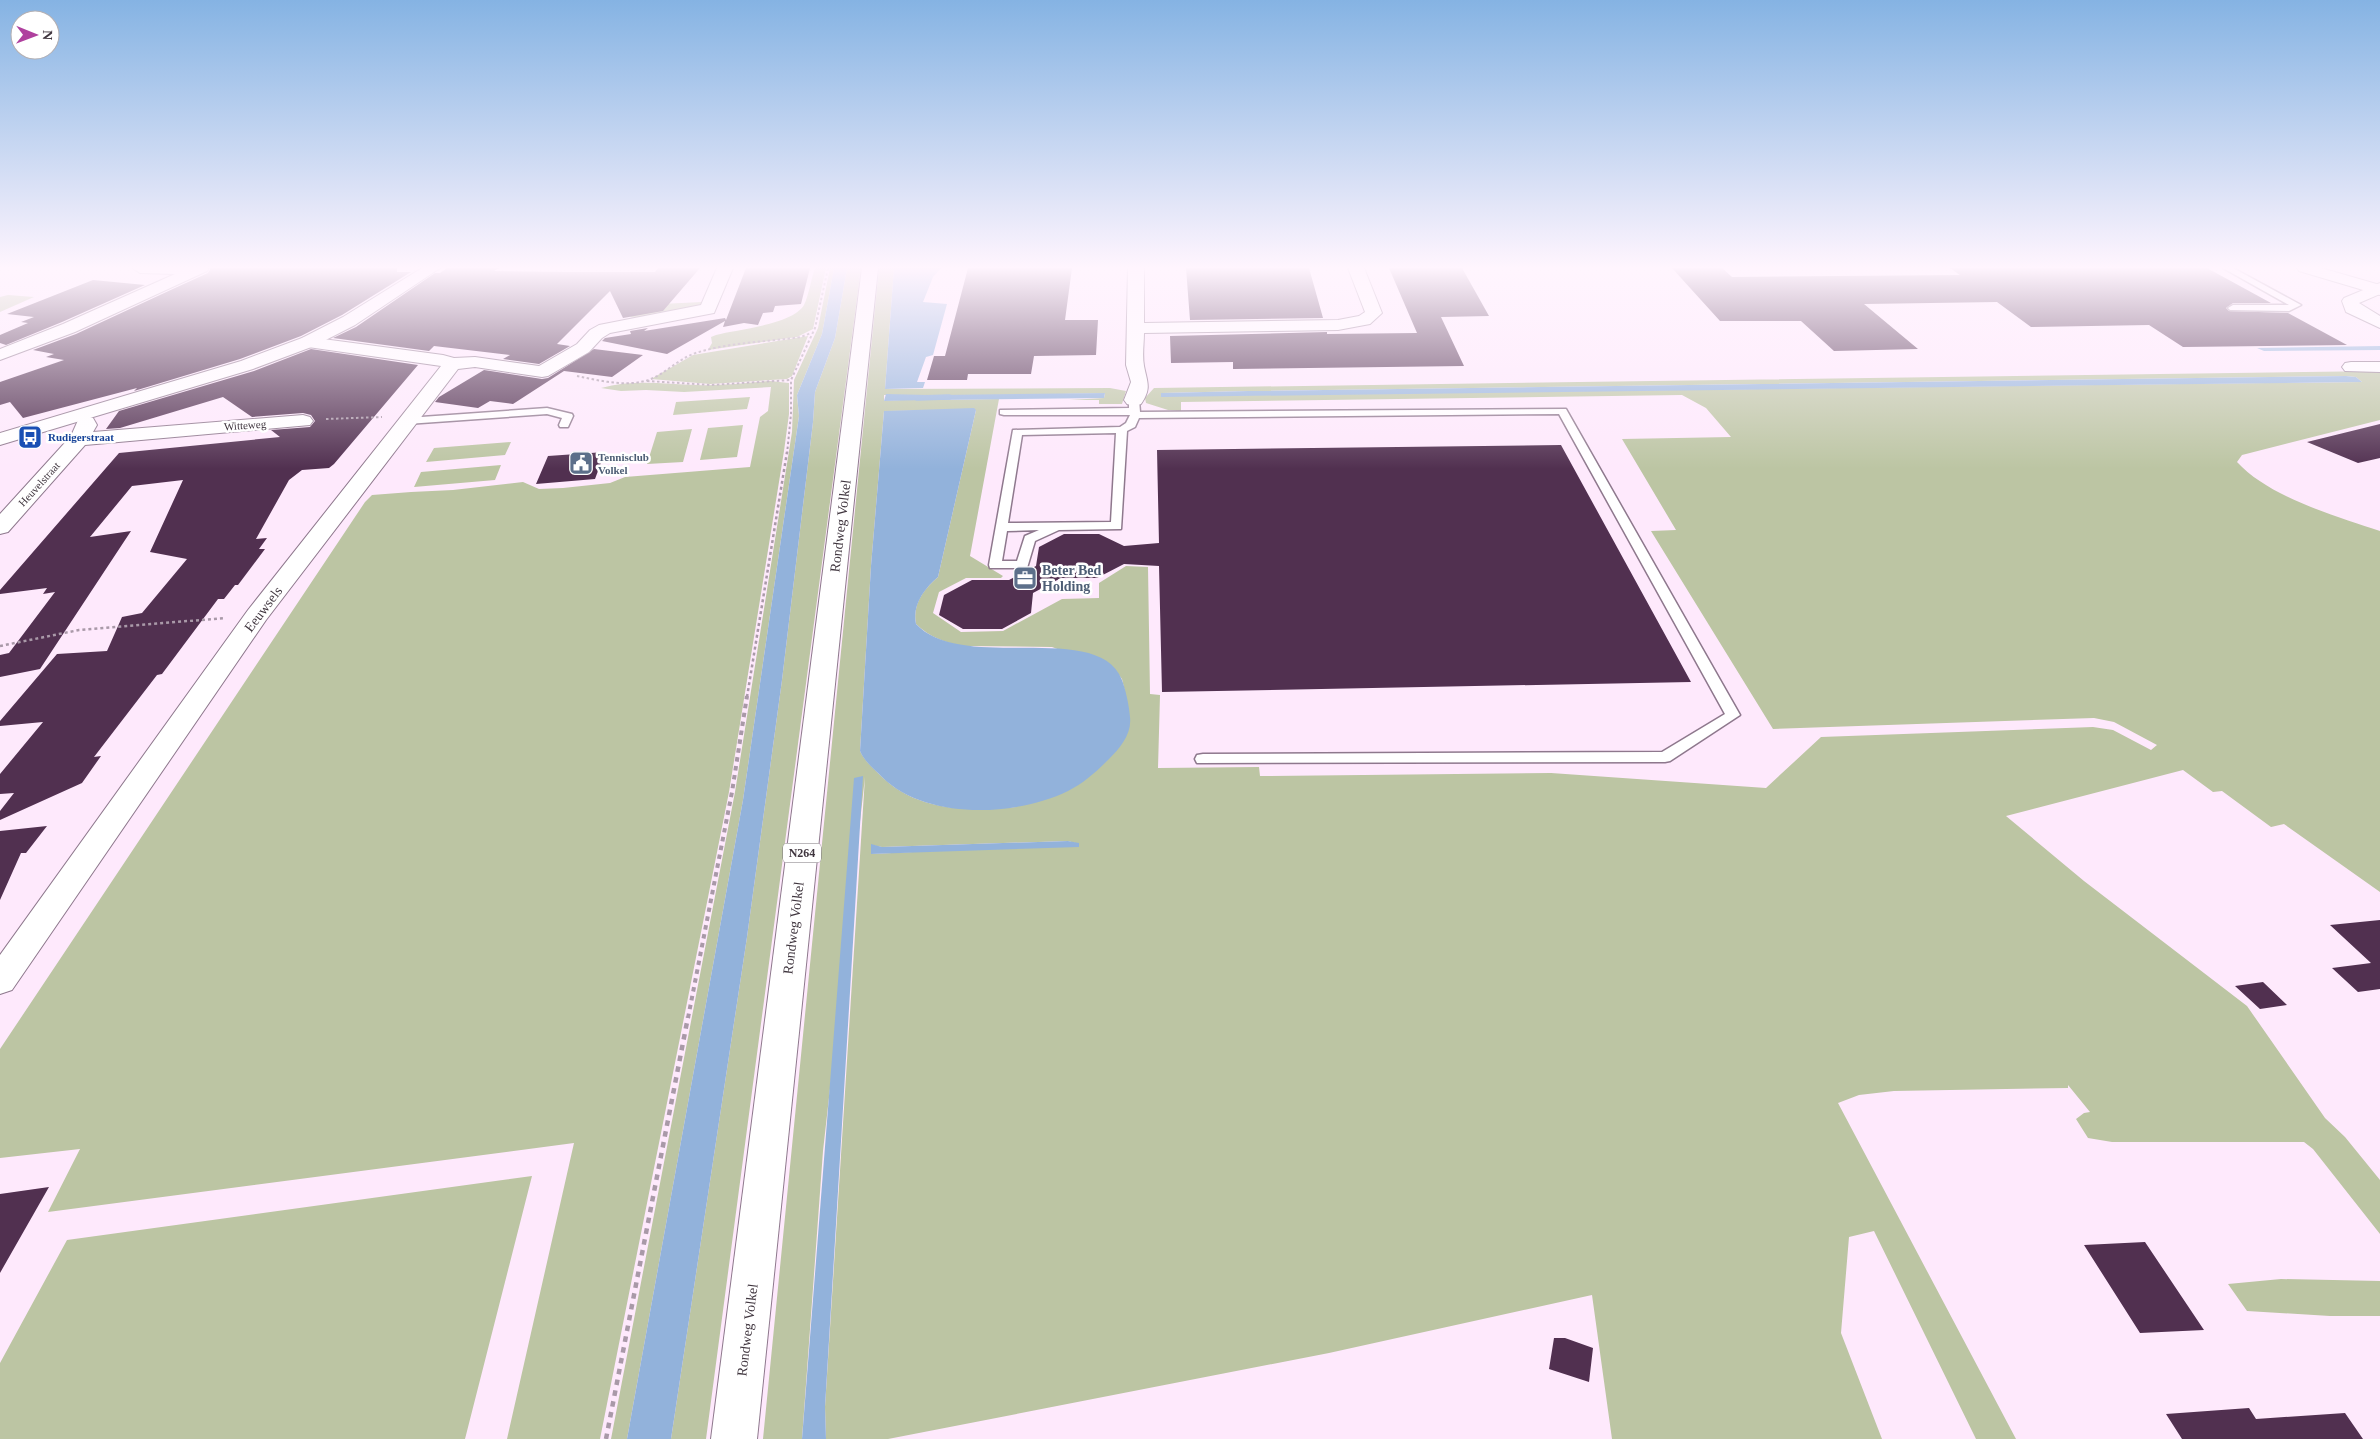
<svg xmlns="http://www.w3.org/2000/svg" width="2380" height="1439" viewBox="0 0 2380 1439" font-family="'Times New Roman',serif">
<rect width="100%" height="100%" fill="#fee9fc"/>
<path fill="#bcc5a3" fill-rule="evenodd" d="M815,268H826L813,329L797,337L708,350L712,343L711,337L716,335C738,329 792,325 804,305C809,295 811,279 815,268Z
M830,268H834L822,334L797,395L799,416L743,800L627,1439H611L735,792L792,432L794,380L818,328Z
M847,268H861L706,1439H671L747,937L782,680L813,422L815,392L835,338Z
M879,268H894L885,389L1110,388L1126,391L1122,404H1099V400H1069L1104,398L1105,393L929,397L884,395V401L937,398V400L999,399L970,556L1003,576L1001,578H966L939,592L933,613L961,632L1003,631L1062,599L1099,598V583L1126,566L1148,567L1150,694L1160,695L1158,768L1259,767L1260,776L1551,773L1766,788L1821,737L2093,727L2113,730L2151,750L2157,745L2114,722L2094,718L1773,729L1651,531L1676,530L1622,439L1731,437L1706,408L1682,395L1181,402V411L1168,410L1146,403L1145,398L1154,388L2380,371V420L2242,455L2237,462C2269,497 2335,516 2380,531V892L2284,824L2271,827L2222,791L2213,792L2183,770L2006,816L2084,881L2247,1006L2325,1118L2345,1137L2380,1180V1234L2313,1149L2304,1142H2112L2088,1138L2076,1119L2084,1113L2090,1112L2068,1085V1088L1894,1091L1859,1095L1838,1103L2016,1439H1976L1874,1231L1849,1237L1841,1333L1882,1439H1612L1592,1295L1329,1353L888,1439H826L825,1407L865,777L823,1151L802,1439H763ZM2346,376L2356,377L2362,382L1161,396L1162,393L1248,391ZM976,410L938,577C924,589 912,604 916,624C929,637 946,643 964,646L1052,647L1115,670L1122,679L1125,692L1016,807C967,811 916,812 879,774C872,767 864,760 860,751L871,566L884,411ZM1068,841L1079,844L871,854V845L882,847Z
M8,295L34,297L0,312V297Z
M702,302L700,307L637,318L630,317L640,305Z
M808,336L792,376L787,379L710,384L651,379L693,355Z
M770,381L789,383V414L784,451L729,792L600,1439H507L574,1143L48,1212L80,1149L0,1158V1049L365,502L372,495L411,492L453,490L523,482L539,489L563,488L610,483L625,477L750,467L760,417L768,411L771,387L684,392L646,390L621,391L601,388C633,379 664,384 697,385C721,386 745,383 770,381Z
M750,397L747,409L673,415L676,402Z
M743,425L737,457L700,460L708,428Z
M692,429L683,462L647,464L657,432Z
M511,442L505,455L426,462L434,448Z
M501,465L495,480L414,487L421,472Z
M532,1176L465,1439H0V1363L67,1240Z
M2281,1279L2380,1281V1316H2330L2247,1311L2228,1284Z"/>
<path fill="#92b2db" d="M834,268H847L835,338L815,392L813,422L782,680L747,937L671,1439H627L743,800L799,416L797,395L822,334Z
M894,268H941L933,277L923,302L947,304L933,355L926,357L917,382H925L923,388L885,389Z
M2380,346V350L2264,351L2257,348Z
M2346,376L2356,377L2362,382L1161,397V393L1248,391Z
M1105,393L1104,398L937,400L938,395Z
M886,394L929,395L928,400L884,401Z
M974,408L976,410L938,577C924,589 912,605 916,624C963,674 1098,619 1122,680C1126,691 1129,705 1130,717C1132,734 1120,748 1109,759C1096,772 1084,783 1068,791C1015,817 925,820 882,777C874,769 864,761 860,751L871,566L884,411Z
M863,776L825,1407L826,1439H802L854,778Z
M1068,841L1079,843V847L871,854V844L882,847Z"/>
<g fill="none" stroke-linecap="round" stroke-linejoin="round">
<path stroke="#92b2db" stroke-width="5.5" d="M917,398L949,397"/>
</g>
<path fill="#513050" d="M211,268H397V272H411L342,315L301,336L240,359L134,391L137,388L23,418L10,402L0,405V382L64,360L46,357L54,354L33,350L76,334L175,288L208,273Z
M447,268H499L494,271L568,272H655L658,268H700L663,311L623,318L610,291L557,344L570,346L539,364L503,359L510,355L434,346L429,351L333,338L356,327L435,273H440Z
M746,268H810L801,304L775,306L773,312L763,313L758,325L744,323L723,327L725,321L667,354L602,341L605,338L631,334L630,331L648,328L644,331L725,318L726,320Z
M968,268H1072L1065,320H1098L1096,355L1034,356L1031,374H968L967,380H927L934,356H945Z
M1186,268H1309L1323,318L1190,320Z
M1389,268H1462L1489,316L1441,317L1464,366L1233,369V362L1171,363L1170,336L1327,332V334L1417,333Z
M1672,268H1722L1732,277L1960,275L1950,268H2207L2271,303H2233L2226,308L2229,311L2288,313L2347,345L2183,347L2149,325L2031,327L1997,302L1864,304L1918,349L1834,351L1801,321H1720Z
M93,280L145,285L62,322L6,345L0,343V335L28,323L21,322L34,317L7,314Z
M311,349L418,365L334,464L329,468L302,470L289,480L256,539L267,538L259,549H265L238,585H235L224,599H218L162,674L157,675L94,757L101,756L82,783L0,820V811L14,793L0,794V774L43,722L0,726V721L57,654L107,651L122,617L142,613L187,559L150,552L183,480L132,486L90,537L131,531L40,669L0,677V655L9,653L55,592L43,594L47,588L0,594V590L119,453L280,437L271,430L310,427L315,421L311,415L303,413L252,417L223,397L120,428L106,429L119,411L254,371Z
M594,349L643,355L612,377L564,371L513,404L490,401L478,408L435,402L439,397L484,370L542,379L548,378Z
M2380,424V458L2358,463L2307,442Z
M1561,445L1691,682L1162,692L1159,566L1124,564L1097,578H1061L1033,593L1031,613L1002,629H963L939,615L944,595L972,580H1009L1036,566L1039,547L1064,534H1099L1124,546L1159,543L1157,450Z
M605,452L595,479L536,484L548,456Z
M47,826L26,853H21L0,900V831Z
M2380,920V989L2358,992L2332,968L2371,963L2330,925Z
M2263,982L2287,1005L2260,1009L2235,986Z
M49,1187L0,1273V1194Z
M2145,1242L2204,1330L2140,1333L2084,1245Z
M1554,1338H1565L1593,1348L1589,1382L1549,1369Z
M2249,1408L2256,1419L2345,1413L2363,1439H2182L2166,1414Z"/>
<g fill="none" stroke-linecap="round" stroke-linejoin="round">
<g stroke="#8e788d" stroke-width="3">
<path id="service" d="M2223,268H2233L2301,305L2289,311L2230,310L2228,308L2233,305H2289Z
M1134,397L1139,400L1140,412L1566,409L1740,715L1670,761L1665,762L1197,763L1195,759L1197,755L1203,754L1662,752L1725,714L1559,414L1139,418L1135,427L1127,431L1121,529L1059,530L1035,541L1027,568H990L989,565L1013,430L1120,427L1126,423L1130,415H1004L1000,414V410L1129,408V400ZM1116,433L1111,522L1008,523L1022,435ZM1039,530L1025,536L1017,561H1002L1007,531Z
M547,408L572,414L573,416L568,427H560L559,425L562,418L547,414L407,424L402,421L407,418Z"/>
</g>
<g stroke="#8e788d" stroke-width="2">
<path id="minor" d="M132,268H209L207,271L75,332L0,360V349L63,324L175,274L140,273Z
M717,268H733L714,313L610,333L602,338L589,352L548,376L542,377L475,367L458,369L266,620L12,990L0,994V955L248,610L441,366L308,347L302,346L299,342L302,338L308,337L443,355L454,358L475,357L539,366L577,344L590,330L599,325L701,305Z
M1128,268H1144V323L1338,320L1359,316L1365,312L1348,268H1364L1382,313L1370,324L1338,330L1144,333C1144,343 1142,355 1144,366C1147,382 1152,388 1141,404L1134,406L1127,404L1124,400L1131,382L1126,365Z
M2380,283V294L2359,303L2380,316V328L2346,312L2342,301L2344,298Z
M2351,362H2380V372L2345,371L2342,367L2345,363Z
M303,415L310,417L313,421L310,425L85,445L8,532L0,534V514L71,436L79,418L86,416L93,418L97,425L93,432Z"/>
</g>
<g stroke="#8e788d" stroke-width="2">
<path id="tertiary" d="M422,268H440L355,325L314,346L253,369L0,445V433L241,361L302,338L343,317Z
M2297,268H2321L2380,285V295L2299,271Z"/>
</g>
<g stroke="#8e788d" stroke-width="2">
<path id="primary" d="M862,268H878L757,1439H711Z"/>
</g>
<path stroke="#a999a8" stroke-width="2" stroke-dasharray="2.5 2.5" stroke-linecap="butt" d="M577,376C603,381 634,390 659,375C672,367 684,356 699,352C732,342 767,342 801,337L811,333
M647,381L711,385L791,380
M326,419L382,417
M787,454L791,414V380L815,328L828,268"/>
<path stroke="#a999a8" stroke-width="2.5" stroke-dasharray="3 3" stroke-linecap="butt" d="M0,646L79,630L225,618
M747,697L787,452"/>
<path stroke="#a999a8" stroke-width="4" stroke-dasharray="4.5 4.5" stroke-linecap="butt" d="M688,1018L732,792L747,696"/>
<path stroke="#a999a8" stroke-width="4.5" stroke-dasharray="5.5 5.5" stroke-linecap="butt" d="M606,1439L688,1017"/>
<use href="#service" fill="#fff" fill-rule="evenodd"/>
<use href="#minor" fill="#fff" fill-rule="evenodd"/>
<use href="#tertiary" fill="#fff" fill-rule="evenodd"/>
<use href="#primary" fill="#fff" fill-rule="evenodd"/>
</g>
<linearGradient id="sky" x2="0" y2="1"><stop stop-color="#85b3e3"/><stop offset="0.57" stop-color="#fff5fe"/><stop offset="1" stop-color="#fff5fe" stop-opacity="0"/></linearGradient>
<rect width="2380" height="469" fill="url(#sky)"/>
<defs>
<g id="bus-square" transform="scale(1.25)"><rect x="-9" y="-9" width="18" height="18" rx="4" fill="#1a4fb4" stroke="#fff"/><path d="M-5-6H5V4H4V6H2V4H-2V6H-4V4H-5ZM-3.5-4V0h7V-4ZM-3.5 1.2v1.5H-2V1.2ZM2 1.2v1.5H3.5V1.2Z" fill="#fff"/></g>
<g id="civic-square" transform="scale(1.25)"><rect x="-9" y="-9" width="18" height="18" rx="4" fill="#5c6f8a" stroke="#fff"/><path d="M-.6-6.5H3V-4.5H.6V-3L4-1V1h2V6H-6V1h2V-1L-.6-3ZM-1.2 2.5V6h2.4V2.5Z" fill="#fff"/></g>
<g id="office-square" transform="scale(1.25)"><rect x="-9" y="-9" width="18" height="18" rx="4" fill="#5c6f8a" stroke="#fff"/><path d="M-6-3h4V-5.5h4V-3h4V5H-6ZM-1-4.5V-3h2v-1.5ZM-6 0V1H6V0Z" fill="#fff"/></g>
</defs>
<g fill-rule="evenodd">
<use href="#bus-square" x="30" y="437"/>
<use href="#civic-square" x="581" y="463"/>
<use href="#office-square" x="1025" y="578"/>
</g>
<g text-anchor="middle" stroke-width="5" stroke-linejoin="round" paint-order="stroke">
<g font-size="11" fill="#40363f" stroke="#fff">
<text transform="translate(245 425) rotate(-4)" y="4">Witteweg</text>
<text transform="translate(39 484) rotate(-48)" y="4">Heuvelstraat</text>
</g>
<g font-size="11" font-weight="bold" fill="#164399" stroke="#fff" text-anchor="start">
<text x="48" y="441">Rudigerstraat</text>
</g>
<g font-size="11" font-weight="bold" fill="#4e5e75" stroke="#fff" text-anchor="start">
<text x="598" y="461">Tennisclub<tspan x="598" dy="13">Volkel</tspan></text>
</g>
<rect fill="#fff" stroke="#797279" stroke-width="1" x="783" y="843.5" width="38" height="19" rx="4"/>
<g font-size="12" font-weight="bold" fill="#40363f">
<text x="802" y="857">N264</text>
</g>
<g font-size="14" fill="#40363f" stroke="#fff">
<text transform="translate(840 526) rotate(-83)" y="5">Rondweg Volkel</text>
<text transform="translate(263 609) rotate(-53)" y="5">Eeuwsels</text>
<text transform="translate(793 928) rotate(-83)" y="5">Rondweg Volkel</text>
<text transform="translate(747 1330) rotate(-83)" y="5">Rondweg Volkel</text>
</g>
<g font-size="14" font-weight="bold" fill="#4e5e75" stroke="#fff" text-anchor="start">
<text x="1042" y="575">Beter Bed<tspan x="1042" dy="16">Holding</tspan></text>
</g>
</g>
<g transform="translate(35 35) rotate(91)"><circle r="24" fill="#ffffff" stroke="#b3afb2"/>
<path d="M0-4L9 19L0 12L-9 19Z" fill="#af409e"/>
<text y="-8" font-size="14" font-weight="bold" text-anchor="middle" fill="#40363f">N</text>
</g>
</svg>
